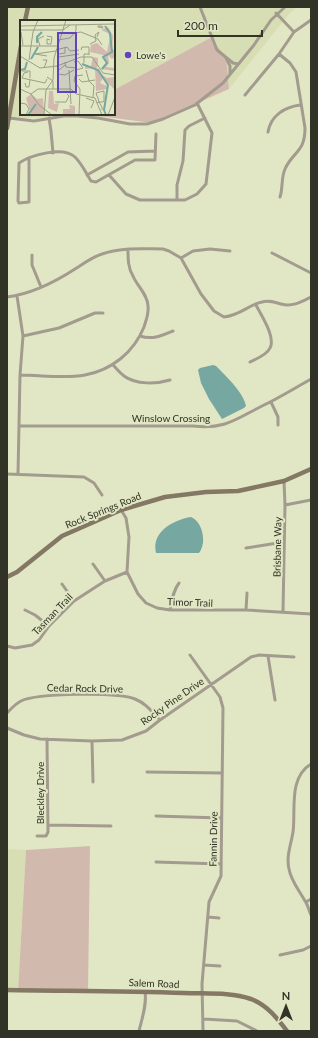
<svg xmlns="http://www.w3.org/2000/svg" width="318" height="1038" viewBox="0 0 318 1038" font-family="Lato,sans-serif">
<rect width="100%" height="100%" fill="#e1e7c4"/>
<path fill="#d8deb4" d="M7,7H297L289,14L229,89L226,57L210,38L114,90V21H21V114H63L61,116L10,119L7,117Z
M7,849L26,850L18,992H7Z"/>
<path fill="#d2b9ae" d="M210,38L226,57L229,89L152,123L91,115L61,116L63,114H114V90Z
M90,846L88,993L18,992L26,850Z"/>
<path fill="#76a7a0" d="M213,365L216,366C225,375 244,393 246,406L244,408L222,419L209,399L201,383L198,370L200,368Z
M191,517C203,522 207,543 199,553H156C151,532 173,520 191,517Z"/>
<g fill="none" stroke-linecap="round" stroke-linejoin="round">
<path stroke="#a39b8e" stroke-width="3" d="M200,7L217,50L233,63L238,64
M276,13L294,32
M279,54L290,63L296,72L305,128C305,153 293,151 285,169C281,178 283,188 280,197
M226,58L230,66V74
M245,95L279,54L294,32L311,20
M9,118L34,121L64,116H77L98,118L130,124H147L163,119L195,105L223,83L254,45L271,20L285,7
M49,118L51,131L53,153
M268,132C271,115 285,107 300,105
M29,158V202L19,203L18,201L19,163C31,155 63,146 75,157C82,164 86,173 91,181L96,182L135,160H155L156,134
M87,175L128,152L155,151
M109,175L126,194L140,200H185L197,194L206,184L212,133L197,103
M177,200V185L183,161L185,130L189,126L205,118
M272,253L311,273
M32,255V265L41,287
M181,258L193,251L210,249L230,251
M17,296L23,336L20,375L18,474
M7,297C31,294 55,282 75,269C83,264 92,257 102,254C121,247 143,249 163,249L169,251L181,258L201,294L214,311L224,317C241,315 248,305 262,302C269,300 275,302 281,304C293,307 301,302 311,297
M23,336L59,328L95,313H103
M140,336C152,340 161,336 173,331
M250,362C256,359 267,355 270,348C276,337 261,315 256,305
M113,365C116,368 120,373 124,376C136,385 157,384 170,380
M20,375C42,375 63,379 85,375C112,370 134,352 144,327C146,320 149,314 148,306C148,295 137,286 133,276C128,268 128,259 128,250
M271,402L278,417V425
M20,426H193C224,430 236,419 262,406C279,398 295,388 311,379
M7,474L84,477L94,483L102,495
M285,505L311,500
M121,510L126,518L129,537L127,572L138,594L146,603L157,608L170,610H246L311,614
M246,548L284,542
M93,564L105,581
M62,584L74,601
M25,610L35,615L49,626
M170,610C172,600 173,591 179,583
M246,610L247,593
M283,612L285,505L284,481
M7,646L15,648L32,645L39,640L49,626L74,601L105,581L127,572
M190,655L220,697L223,708L221,876L209,902L202,984L203,1031
M268,656L275,700
M7,713C11,709 15,704 21,701C37,693 118,692 135,699C147,704 151,711 160,720
M7,728L24,735L40,739L92,741L122,740L146,731L160,720L251,657L259,655L294,657
M92,741L93,782
M311,764C288,778 296,810 293,832C291,845 286,856 289,869C291,881 299,890 305,901C308,905 309,911 311,915
M147,772L222,773
M156,816L221,818
M48,825L111,826
M37,836H46L48,832L47,739
M156,862L221,864
M306,902L311,899
M208,917L219,918
M280,955L303,950L311,946
M204,965L220,966
M204,1019L237,1021L257,1031
M139,1031C142,1018 147,1005 145,992"/>
<path stroke="#847865" stroke-width="4.5" d="M25,21L28,7
M7,128L21,46
M7,577L17,572L62,536L121,510L165,497L206,492L238,491L284,481L311,469
M7,990C66,991 125,991 184,993C207,994 230,992 251,999C267,1005 277,1018 287,1031"/>
</g>
<circle fill="#6143bc" stroke="#e1e7c4" stroke-width="1.5" cx="128" cy="55" r="4"/>
<g text-anchor="middle" stroke-width="4" stroke-linejoin="round" paint-order="stroke">
<g font-size="10" fill="#313326" stroke="#e1e7c4" text-anchor="start">
<text x="136" y="59">Lowe's</text>
</g>
<g font-size="10" fill="#313326" stroke="#e1e7c4">
<text x="171" y="422">Winslow Crossing</text>
<text transform="translate(103 510) rotate(-22)" y="4">Rock Springs Road</text>
<text transform="translate(277 547) rotate(-89)" y="4">Brisbane Way</text>
<text transform="translate(190 602) rotate(2)" y="4">Timor Trail</text>
<text transform="translate(52 614) rotate(-46)" y="4">Tasman Trail</text>
<text transform="translate(85 688) rotate(1)" y="4">Cedar Rock Drive</text>
<text transform="translate(172 701) rotate(-35)" y="4">Rocky Pine Drive</text>
<text transform="translate(40 793) rotate(-90)" y="4">Bleckley Drive</text>
<text transform="translate(213 839) rotate(-89)" y="4">Fannin Drive</text>
<text transform="translate(154 983) rotate(2)" y="4">Salem Road</text>
</g>
</g>
<g transform="translate(20 20)">
<rect width="95" height="95" fill="#e1e7c4"/>
<path d="M88,7L93,16L92,29L95,30V37L92,39L88,35L89,43L86,47L95,48V51L81,49L87,42L83,35L70,32L71,25L77,23L87,32L90,17L88,13L81,10ZM73,37L78,38V46L76,48L80,50L79,53L87,58L95,57V70L83,58L80,63L87,66V69L76,71L75,48L65,49V46H71ZM29,71H33L34,84L39,83L37,92L28,88ZM11,74L17,79L23,78L24,94L11,95L6,78ZM49,85L55,86V95H43V89H50Z" fill="#d2b9ae"/>
<path fill="none" stroke="#76a7a0" stroke-width="2" d="M17,23V17L22,12M11,39L18,27M62,44L78,50L88,65L84,90L86,95M82,49L87,43L83,37L92,32L90,13L85,6M0,50L5,49L7,42M8,95L16,84"/>
<path fill="none" stroke="#9b9f85" stroke-width="1" d="M0,6L95,4M78,6H82L83,8L78,7ZM0,10H43L50,5M1,12L3,25M55,13L61,12L78,19L82,25M27,16L32,17L31,24H27V19L30,20M38,20L50,18L56,11V5M70,24L76,21L75,15L79,12L77,17M0,26H37M20,26L18,19L24,16M36,30L47,27L50,31L59,30M61,30L62,27H69V35M39,34L45,33V27M0,36L20,48L37,46L61,37H72L83,53L95,55M27,36L15,34L36,31M39,37L59,34M9,40L13,12L18,0M23,40H27L24,48M45,42L46,47L57,48M54,42L58,41L63,48L56,50M64,43V34H69M37,46L39,50L45,45M49,50L51,84M66,50L69,61L74,66L73,77M2,51H10V58M8,52L4,53L2,58L25,63L27,59M38,54L45,55L54,50M27,57L33,61V69M59,59L62,62L75,60M5,63L6,67H9L10,59M0,69L11,74M11,74L18,69H51L56,74L75,78L82,95M11,74L19,85L32,95M66,78L74,81L71,88M35,82H46L49,76L47,74M0,83L6,84L9,89L6,95M77,83L79,82H83L84,81V71L76,73L77,76L78,78L79,82L82,87V90M24,95L26,70L33,60L34,38L46,0M59,95L60,69L54,61L55,56L63,55M88,95L95,77"/>
<path fill="#6143bc" fill-opacity="0.15" stroke="#6143bc" stroke-width="2" d="M38,13H56V72H38Z"/>
<rect width="95" height="95" fill="none" stroke="#313326" stroke-width="2"/>
</g>
<rect width="318" height="1038" fill="none" stroke="#313326" stroke-width="16"/>
<g transform="translate(286 1006)" stroke="#e1e7c4" stroke-width="3" paint-order="stroke">
<path d="M0-3L7 15L0 10L-7 15Z" fill="#313326"/>
<text y="-6" font-size="11" font-weight="bold" text-anchor="middle" fill="#313326">N</text>
</g>
<path d="M178 30v6h84v-6" fill="none" stroke="#313326" stroke-width="2"/>
<text x="184" y="30" font-size="12" fill="#313326" stroke="#e1e7c4" stroke-width="3" paint-order="stroke">200 m</text>
</svg>
